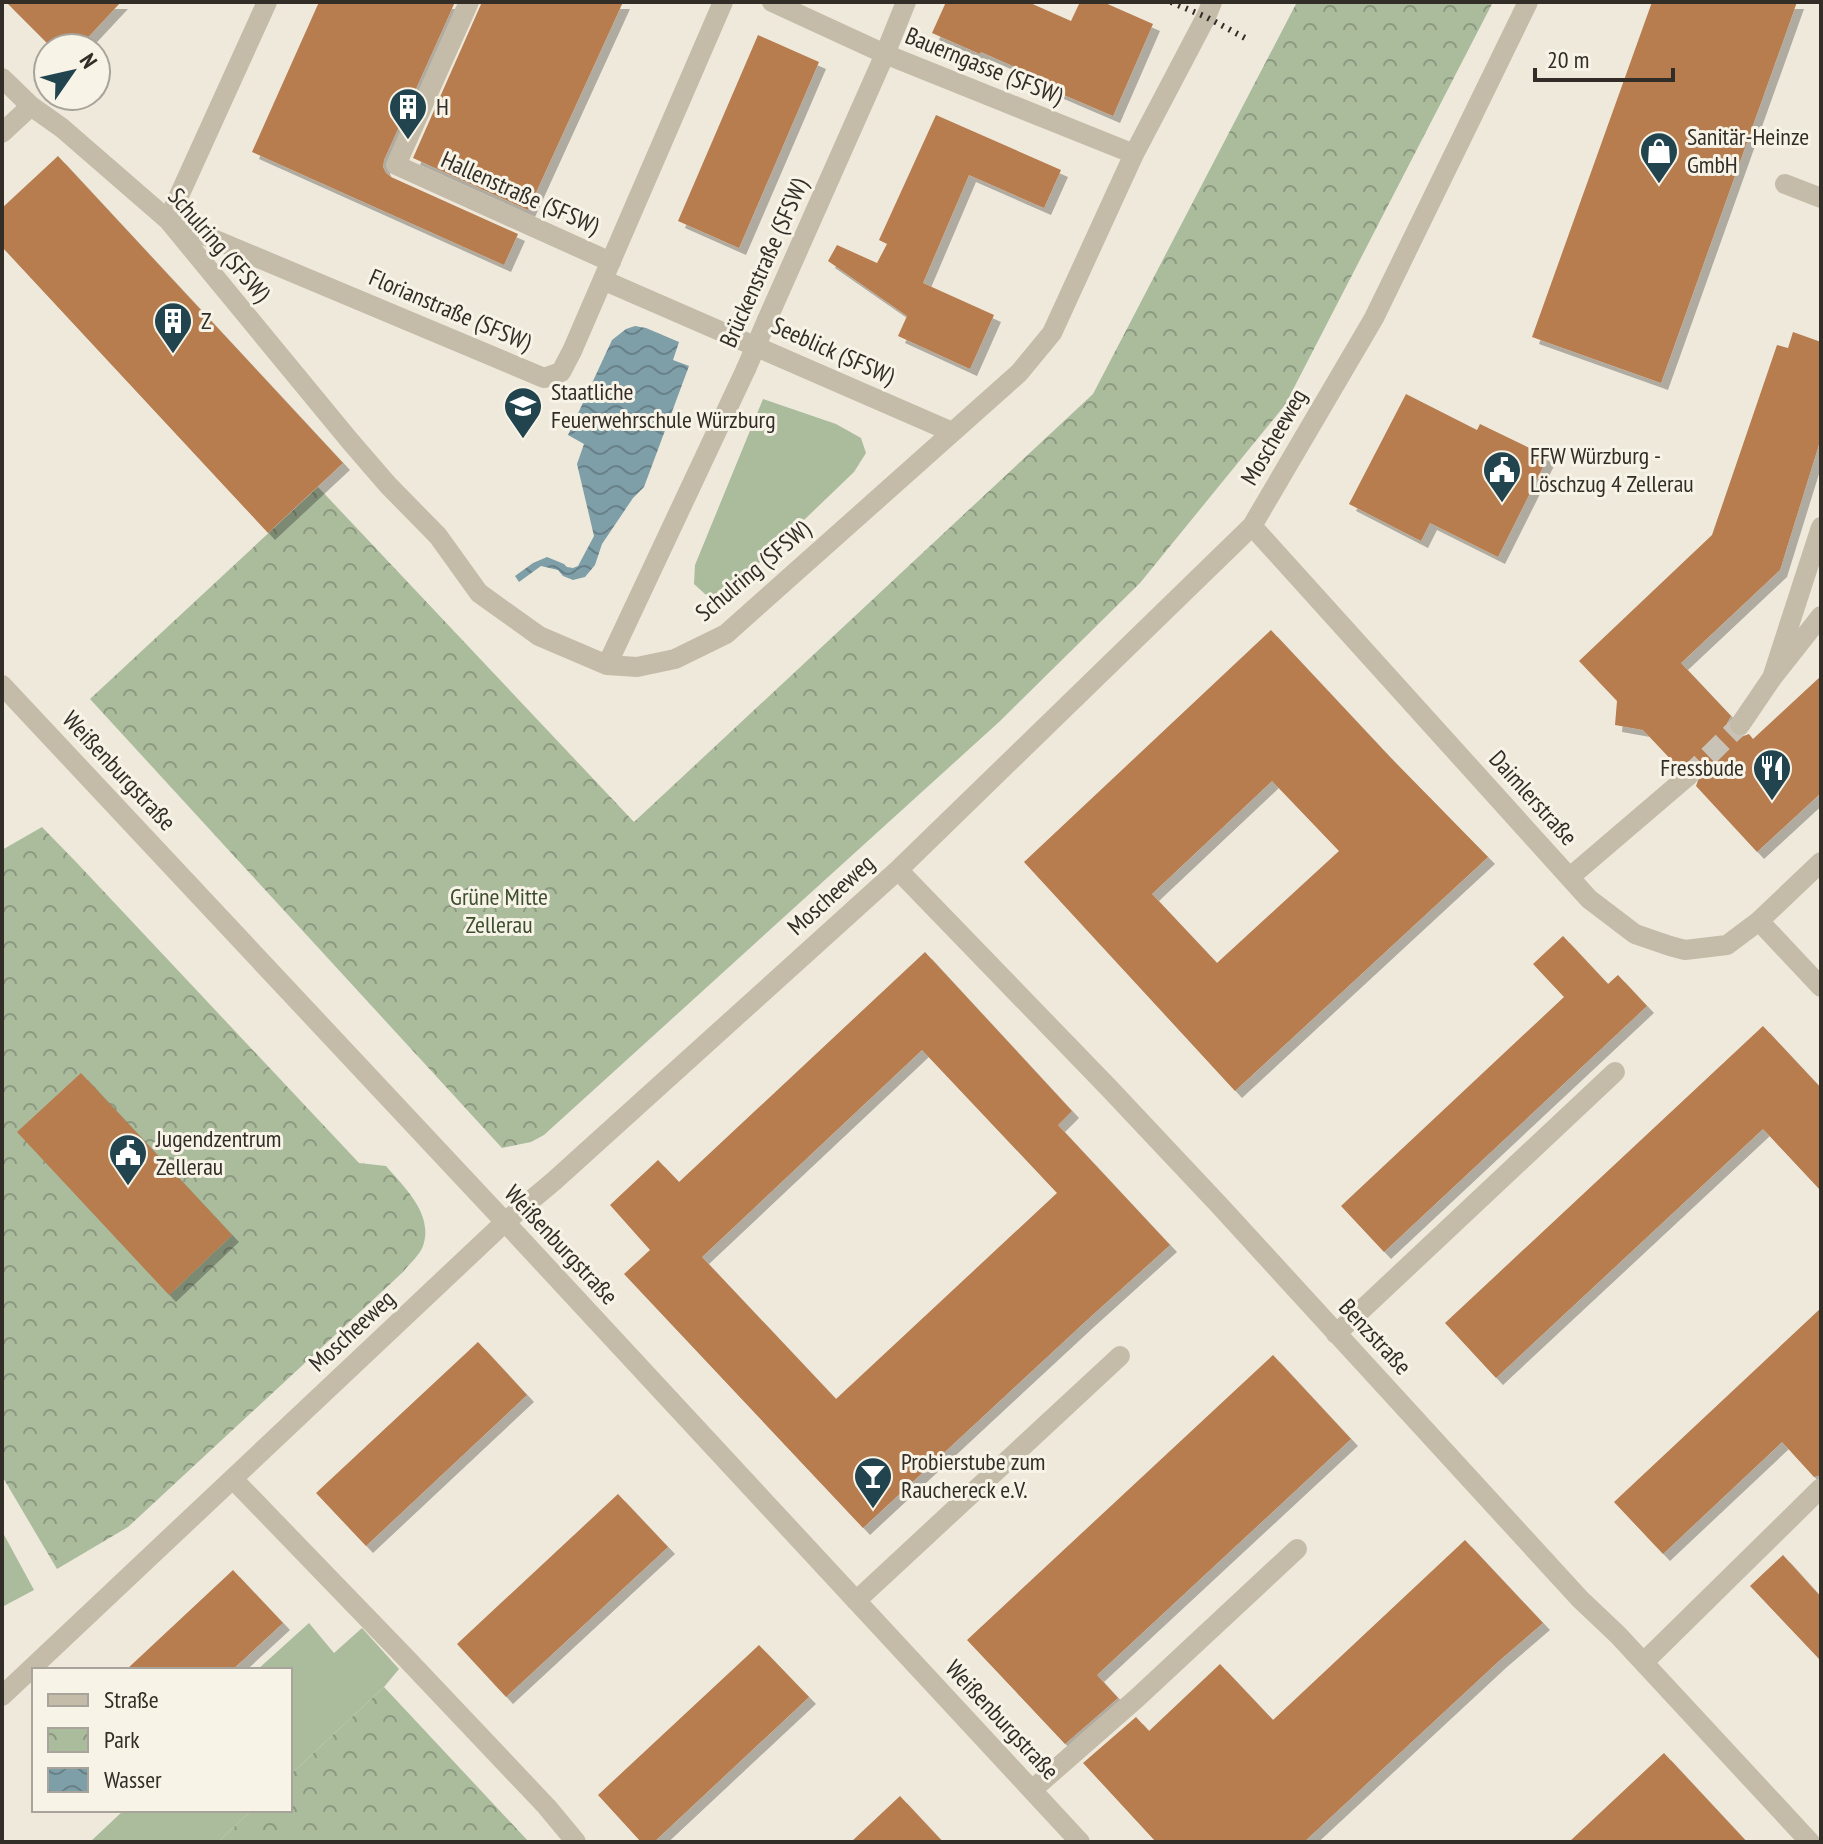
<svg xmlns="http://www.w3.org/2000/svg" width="1823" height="1844" viewBox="0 0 1823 1844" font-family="'PT Sans Narrow',sans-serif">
<defs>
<pattern id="park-crowns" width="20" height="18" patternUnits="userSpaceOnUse" patternTransform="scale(2)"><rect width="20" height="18" fill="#abbc9d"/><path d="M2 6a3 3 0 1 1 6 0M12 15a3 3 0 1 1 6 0" fill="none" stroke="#8c9980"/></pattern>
<pattern id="water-waves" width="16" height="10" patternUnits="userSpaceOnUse" patternTransform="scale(2)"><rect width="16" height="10" fill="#7e9ea8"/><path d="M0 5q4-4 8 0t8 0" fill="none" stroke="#688189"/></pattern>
<filter id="shadow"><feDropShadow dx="7" dy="7" stdDeviation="0" flood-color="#0004"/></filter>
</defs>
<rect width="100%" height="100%" fill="#eee9db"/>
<path fill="#abbc9d" d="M763,399L836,424L861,438L866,453L854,472L730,591L717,598L705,594L694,584L695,565Z
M2,1531L34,1590L2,1607Z
M309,1623L334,1653L362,1628L399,1669L384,1687L290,1775V1670H257Z
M124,1810H252L218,1842H90Z"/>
<path fill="url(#park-crowns)" d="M1297,2H1493L1285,405L1140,583L999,722L544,1135L531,1142L502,1148L90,699L318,487L634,822L1093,394Z
M42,827L77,863L359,1163L386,1166C404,1187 434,1214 423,1246C420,1255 409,1264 403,1272L128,1527L57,1569L2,1476V850Z
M384,1687L529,1842H218L252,1810H290V1775Z"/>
<path fill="url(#water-waves)" d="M635,326L646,328L679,342L673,360L689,366L644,487L633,498L602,544L595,565L585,577L573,580L563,576L558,570L541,566L519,582L515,576L533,563L547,557L564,564L567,567L573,568L578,566L594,536L577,464L584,444L568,435L612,340L626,329Z"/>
<path fill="#b77d50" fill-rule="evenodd" filter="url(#shadow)" d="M6,2H121L78,48H52Z
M319,2H455L384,160L383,167L386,173L391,177L518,234L504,265L252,152Z
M482,2H623L528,210L413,158Z
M946,2H1028L1071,21L1080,2H1103L1153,24L1113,116L1043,86L1045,80L981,52L980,54L932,33Z
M1652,2H1797L1661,383L1532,337Z
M758,35L819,62L739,248L678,221Z
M936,115L1061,170L1044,208L969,175L923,283L994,315L970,369L898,336L907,316L828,261L837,245L877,263L887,244L879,240Z
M58,156L343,463L268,533L2,247V208Z
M1793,332L1821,342V438L1780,570L1681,663L1731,716L1727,723L1728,730L1732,735L1738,738L1749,734L1753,739L1821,676V793L1757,852L1696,786L1700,775L1696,768L1685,764L1678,767L1643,730L1615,725L1617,701L1579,661L1712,535L1777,345L1788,348Z
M1406,394L1477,430L1480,424L1548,457L1498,557L1430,523L1421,541L1349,504Z
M1271,630L1389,756L1488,857L1235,1091L1024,862ZM1272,781L1339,851L1217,963L1152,894Z
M1563,936L1608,984L1618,975L1647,1006L1384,1252L1341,1206L1564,997L1533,964Z
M925,952L1072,1111L1058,1125L1170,1245L1087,1320L863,1528L624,1274L650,1250L610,1205L658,1160L679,1182ZM922,1050L1057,1193L836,1399L702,1257Z
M1763,1026L1821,1088V1191L1763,1129L1496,1378L1445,1323Z
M81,1073L232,1235L169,1295L17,1132Z
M1821,1308V1475L1814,1477L1782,1442L1663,1554L1614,1502Z
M478,1342L527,1395L366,1546L316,1493Z
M1273,1355L1351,1439L1097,1675L1118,1698L1065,1744L967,1640Z
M618,1494L668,1547L506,1697L457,1644Z
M1465,1540L1543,1623L1500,1660L1304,1842H1156L1083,1763L1136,1717L1149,1731L1220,1664L1273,1720Z
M1783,1555L1821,1597V1661L1750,1586Z
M233,1570L283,1623L232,1670H126Z
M759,1645L809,1697L654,1842H641L598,1795Z
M1664,1753L1747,1842H1569Z
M900,1796L943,1842H851Z"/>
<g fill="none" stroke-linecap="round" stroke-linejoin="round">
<path stroke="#c9c3b7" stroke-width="20" stroke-dasharray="20 10" stroke-linecap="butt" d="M1687,777L1740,725"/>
<path stroke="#c5bba9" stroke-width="20" d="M267,2L168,220L544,378L561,372L572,351L723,2
M469,2L396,165L611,262
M772,2L885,54L1134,154
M2,78L31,106L62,128L168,220L350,441L388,485L438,536L479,593L539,636L607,665L637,667L675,659L726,634L1019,373L1052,333L1134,154L1206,17L1212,2
M2,133L31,106
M1785,184L1821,198
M603,280L952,432
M767,320L885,54L906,2
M1252,526L1589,899L1635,934L1670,946L1685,950L1727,945L1759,921L1821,862
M607,665L746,369
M1772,678L1821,527
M2,685L505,1222L1080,1842
M1740,725L1772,678L1821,616
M898,870L1108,1087L1220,1206L1580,1599L1618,1635L1810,1842
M1570,877L1687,777
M1759,921L1821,987
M1336,1334L1615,1072
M233,1479L405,1657L547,1807L576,1842
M856,1601L1120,1356
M1644,1662L1821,1488
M2,1696L505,1222L554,1181L898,870L1252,526L1374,318L1528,2
M1032,1790L1137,1698L1297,1549"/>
<path stroke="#332d28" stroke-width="6" stroke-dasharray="2 6" stroke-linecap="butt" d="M1171,2L1206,17L1247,39"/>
<path stroke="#c5bba9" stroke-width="20" d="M746,369L767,320"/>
</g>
<defs>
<g id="building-pin" transform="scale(2)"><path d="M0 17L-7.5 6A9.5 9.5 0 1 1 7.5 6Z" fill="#22444f" stroke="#f7f3e7"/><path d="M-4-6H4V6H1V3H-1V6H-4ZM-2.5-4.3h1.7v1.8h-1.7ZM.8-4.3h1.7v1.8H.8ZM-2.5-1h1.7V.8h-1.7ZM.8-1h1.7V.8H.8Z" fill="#fff"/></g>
<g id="shop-pin" transform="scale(2)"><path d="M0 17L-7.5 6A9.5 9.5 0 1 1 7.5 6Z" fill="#22444f" stroke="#f7f3e7"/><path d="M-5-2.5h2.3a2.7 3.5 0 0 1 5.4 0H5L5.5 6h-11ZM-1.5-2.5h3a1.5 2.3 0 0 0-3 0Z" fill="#fff"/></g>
<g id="university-pin" transform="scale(2)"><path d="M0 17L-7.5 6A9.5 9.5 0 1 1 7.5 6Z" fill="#22444f" stroke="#f7f3e7"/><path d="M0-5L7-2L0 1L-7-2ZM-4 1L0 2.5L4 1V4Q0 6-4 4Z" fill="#fff"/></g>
<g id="civic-pin" transform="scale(2)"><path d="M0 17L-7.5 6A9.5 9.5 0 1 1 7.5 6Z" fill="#22444f" stroke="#f7f3e7"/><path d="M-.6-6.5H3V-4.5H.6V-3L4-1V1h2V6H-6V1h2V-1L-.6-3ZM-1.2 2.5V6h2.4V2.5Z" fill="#fff"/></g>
<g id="restaurant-pin" transform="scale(2)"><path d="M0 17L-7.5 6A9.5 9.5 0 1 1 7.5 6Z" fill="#22444f" stroke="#f7f3e7"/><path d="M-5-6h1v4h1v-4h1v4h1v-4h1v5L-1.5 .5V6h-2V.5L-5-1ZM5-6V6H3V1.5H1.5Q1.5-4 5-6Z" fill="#fff"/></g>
<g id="bar-pin" transform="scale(2)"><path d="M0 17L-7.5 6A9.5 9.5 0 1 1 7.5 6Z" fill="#22444f" stroke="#f7f3e7"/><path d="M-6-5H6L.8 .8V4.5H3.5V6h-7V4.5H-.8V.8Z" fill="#fff"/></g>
</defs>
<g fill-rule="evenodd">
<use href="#building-pin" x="408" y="107"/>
<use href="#shop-pin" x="1659" y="151"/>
<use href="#building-pin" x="173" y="321"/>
<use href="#university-pin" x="523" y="406"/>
<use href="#civic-pin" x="1502" y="470"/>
<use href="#restaurant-pin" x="1772" y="768"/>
<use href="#civic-pin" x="128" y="1153"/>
<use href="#bar-pin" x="873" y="1476"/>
</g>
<g text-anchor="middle" stroke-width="6" stroke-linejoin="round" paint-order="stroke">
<g font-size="24" fill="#332d28" stroke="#f7f3e7">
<text transform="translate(984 66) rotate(22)" y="8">Bauerngasse (SFSW)</text>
<text transform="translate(520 193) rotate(24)" y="8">Hallenstraße (SFSW)</text>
<text transform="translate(219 245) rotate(49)" y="8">Schulring (SFSW)</text>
<text transform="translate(764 263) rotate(-66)" y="8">Brückenstraße (SFSW)</text>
<text transform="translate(450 310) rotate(23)" y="8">Florianstraße (SFSW)</text>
<text transform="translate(833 351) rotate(24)" y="8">Seeblick (SFSW)</text>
<text transform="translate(1274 437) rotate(-60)" y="8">Moscheeweg</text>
<text transform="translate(753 571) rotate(-40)" y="8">Schulring (SFSW)</text>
<text transform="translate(119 771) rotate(47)" y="8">Weißenburgstraße</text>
<text transform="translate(1533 798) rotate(48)" y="8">Daimlerstraße</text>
<text transform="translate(831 895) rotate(-42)" y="8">Moscheeweg</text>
<text transform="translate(561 1245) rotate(47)" y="8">Weißenburgstraße</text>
<text transform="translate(352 1331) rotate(-43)" y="8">Moscheeweg</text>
<text transform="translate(1375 1337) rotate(47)" y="8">Benzstraße</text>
<text transform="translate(1002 1720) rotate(47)" y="8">Weißenburgstraße</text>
</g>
<g font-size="24" fill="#332d28" stroke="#f7f3e7" text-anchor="start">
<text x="436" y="115">H</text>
<text x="1687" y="145">Sanitär-Heinze<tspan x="1687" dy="28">GmbH</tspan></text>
<text x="201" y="329">Z</text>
<text x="551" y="400">Staatliche<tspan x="551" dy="28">Feuerwehrschule Würzburg</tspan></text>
<text x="1530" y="464">FFW Würzburg -<tspan x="1530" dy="28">Löschzug 4 Zellerau</tspan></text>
<text x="1744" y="776" text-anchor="end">Fressbude</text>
<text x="156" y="1147">Jugendzentrum<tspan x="156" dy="28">Zellerau</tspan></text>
<text x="901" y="1470">Probierstube zum<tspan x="901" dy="28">Rauchereck e.V.</tspan></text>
</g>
<g font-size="24" fill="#3c4e2e" stroke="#f7f3e7">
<text x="499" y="905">Grüne Mitte<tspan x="499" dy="28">Zellerau</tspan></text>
</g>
</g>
<rect width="1823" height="1844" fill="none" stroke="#332d28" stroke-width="8"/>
<rect x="32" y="1668" width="260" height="144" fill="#f7f3e7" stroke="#a9a49b" stroke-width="2"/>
<rect x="48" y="1694" width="40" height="12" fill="#c5bba9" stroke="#a9a49b" stroke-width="2"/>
<text x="104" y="1708" font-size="24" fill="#332d28">Straße</text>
<rect x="48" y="1728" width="40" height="24" fill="url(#park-crowns)" stroke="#a9a49b" stroke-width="2"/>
<text x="104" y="1748" font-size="24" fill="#332d28">Park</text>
<rect x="48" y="1768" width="40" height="24" fill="url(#water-waves)" stroke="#a9a49b" stroke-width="2"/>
<text x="104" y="1788" font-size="24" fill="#332d28">Wasser</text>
<g transform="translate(72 72) rotate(56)"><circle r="38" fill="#f7f3e7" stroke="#a9a49b" stroke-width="2"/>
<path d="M0-6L14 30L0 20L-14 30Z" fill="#22444f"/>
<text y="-12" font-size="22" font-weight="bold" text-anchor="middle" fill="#332d28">N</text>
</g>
<path d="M1535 68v12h138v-12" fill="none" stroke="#332d28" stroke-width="4"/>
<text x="1547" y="68" font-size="24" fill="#332d28" stroke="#f7f3e7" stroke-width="6" paint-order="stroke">20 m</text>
</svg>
